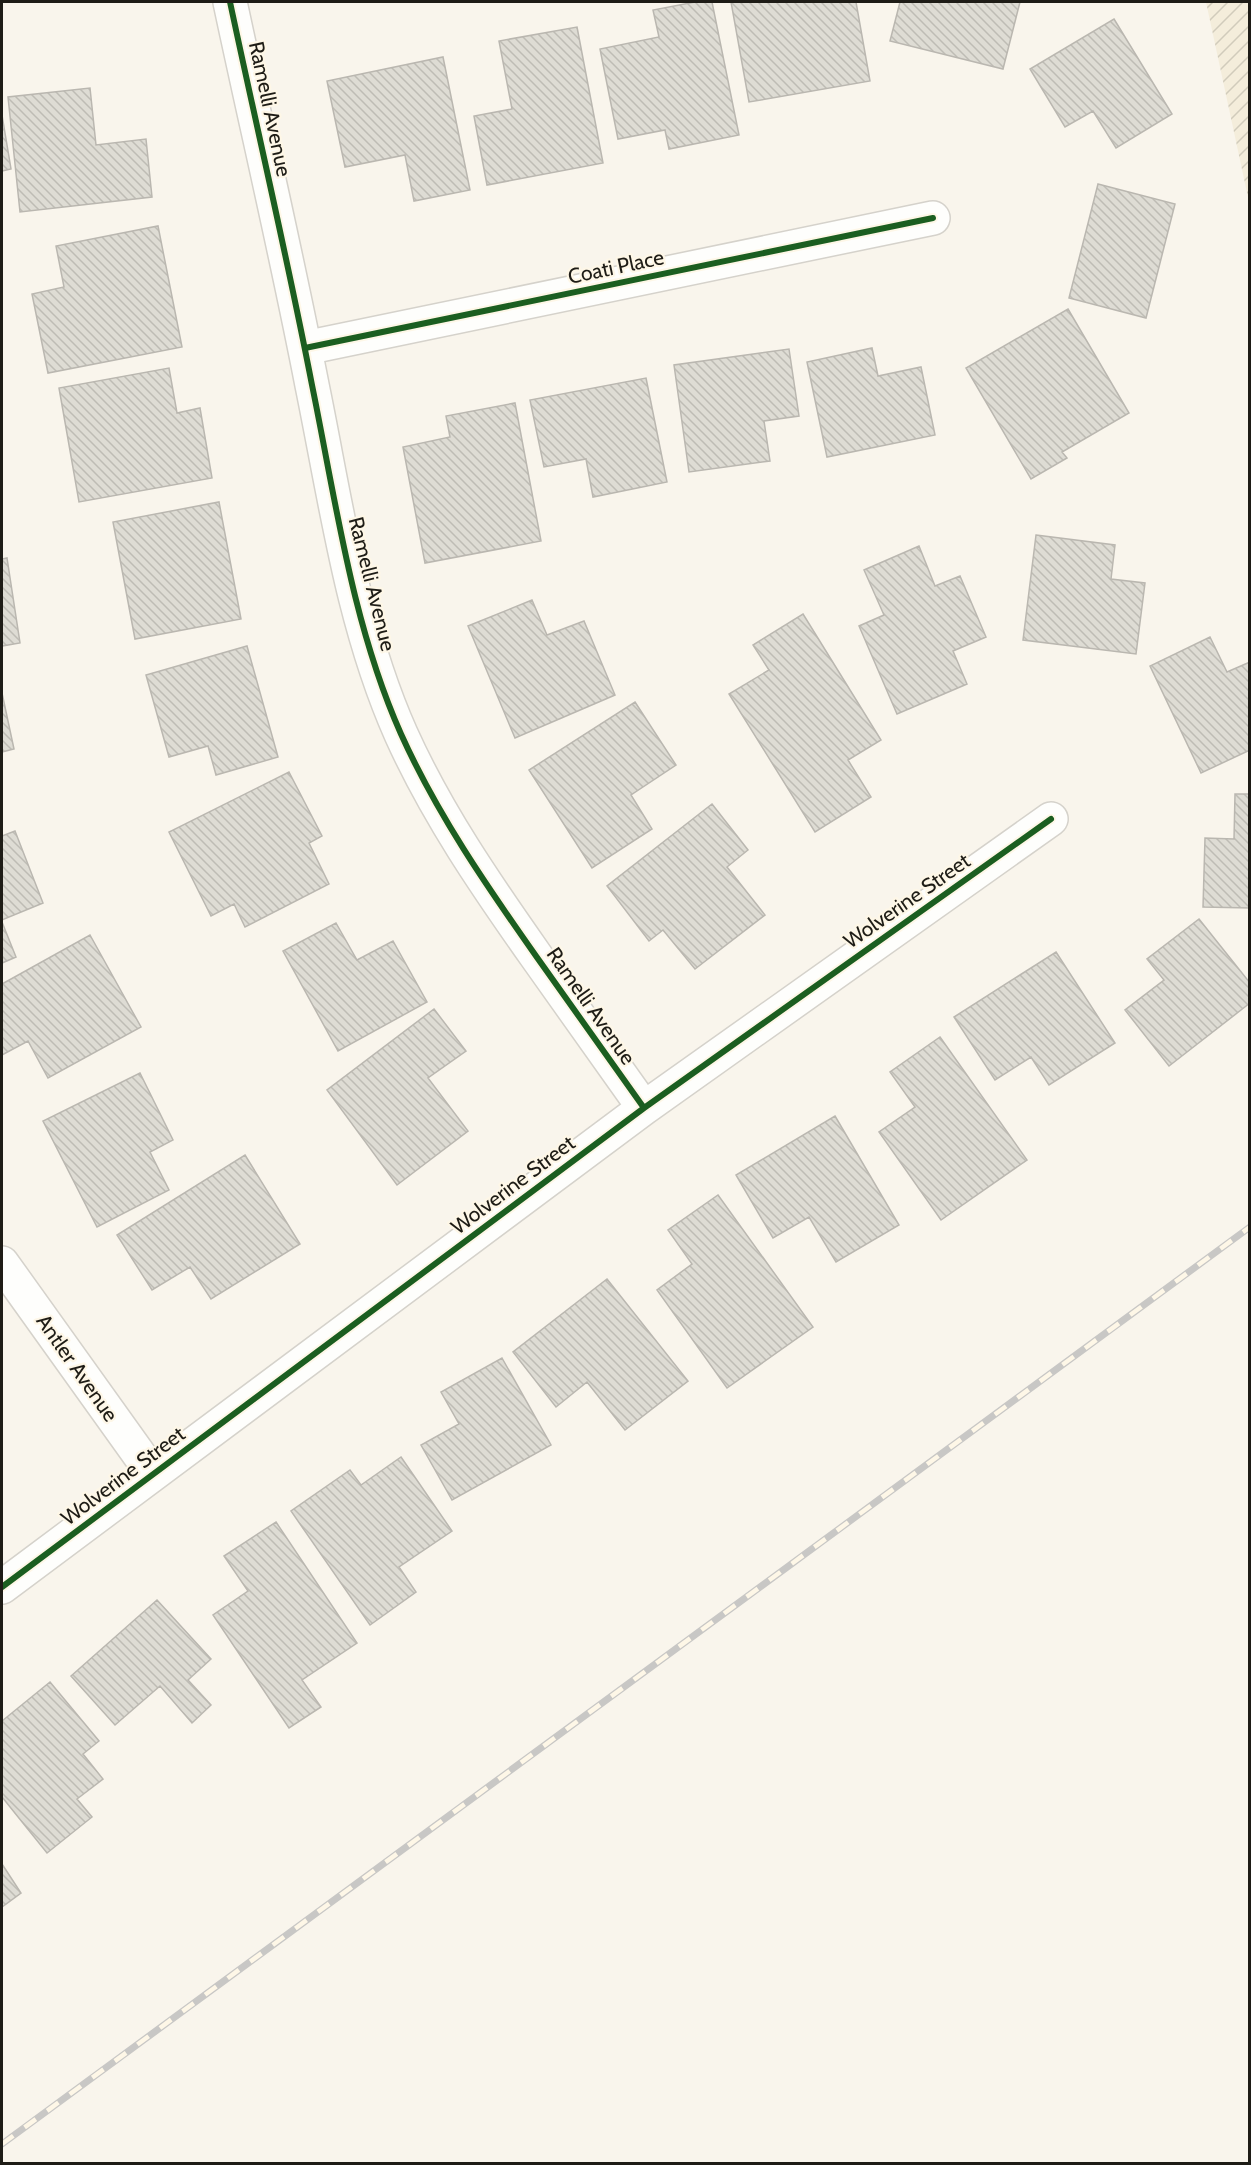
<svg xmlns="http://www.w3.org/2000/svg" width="1251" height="2165" viewBox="0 0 1251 2165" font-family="Cabin,sans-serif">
<defs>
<pattern id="industrial-furrows" width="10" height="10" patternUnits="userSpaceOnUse" patternTransform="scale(1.5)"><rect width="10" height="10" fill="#f4eddb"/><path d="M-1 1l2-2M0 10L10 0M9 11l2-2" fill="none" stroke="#d1cbbb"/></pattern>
<pattern id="building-back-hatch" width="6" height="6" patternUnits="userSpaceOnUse" patternTransform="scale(1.5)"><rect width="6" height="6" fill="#dedcd4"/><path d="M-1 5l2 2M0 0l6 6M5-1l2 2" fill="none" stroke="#bebcb5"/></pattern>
</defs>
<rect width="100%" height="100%" fill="#f9f5ec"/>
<path fill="url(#industrial-furrows)" d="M1206,2H1249V202Z"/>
<path fill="url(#building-back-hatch)" stroke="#bab7b0" stroke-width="1.5" d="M695,2H712L739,135L669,149L665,130L618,139L600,49L659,37L653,10Z
M731,2H856L870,81L749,102Z
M900,2H1020L1003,69L890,41Z
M1114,19L1172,114L1116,148L1093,111L1065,127L1030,69Z
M577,27L603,163L487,185L474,116L512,109L499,41Z
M443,57L470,190L414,201L405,155L345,167L327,81Z
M90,88L96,145L146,139L152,197L20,212L8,97Z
M2,115L11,169L2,171Z
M1098,184L1175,204L1146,318L1069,298Z
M158,226L182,347L48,373L32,294L64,287L56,246Z
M1068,309L1129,413L1062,452L1067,458L1031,479L966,368Z
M872,348L878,376L921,367L935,435L827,457L807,362Z
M789,349L799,416L764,421L770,461L689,472L674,365Z
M169,368L177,413L200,408L212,478L79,502L59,388Z
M646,378L667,482L593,497L586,459L544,467L530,400Z
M515,403L541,541L425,563L403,447L450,437L446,416Z
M219,502L241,619L135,639L113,522Z
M1036,535L1115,545L1111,579L1145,583L1136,654L1023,640Z
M919,546L935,586L960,576L986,637L953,651L967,684L897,714L859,626L884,615L864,570Z
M7,558L20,643L2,646V559Z
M532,600L547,635L584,621L615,695L515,738L468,626Z
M803,614L881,740L848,760L871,797L815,832L729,694L769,670L753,645Z
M1210,637L1227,672L1250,662V750L1201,773L1150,666Z
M247,646L278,757L216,775L208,746L169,757L146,675Z
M2,693L14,749L2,752Z
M635,702L676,765L631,795L652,829L592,868L529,770Z
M289,772L322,836L309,843L329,884L245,927L234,904L211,916L169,832Z
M1235,794H1250V908L1203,907L1205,838L1234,839Z
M712,804L748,850L727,867L765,915L695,969L663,930L649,941L607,886Z
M15,831L43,903L2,920V836Z
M1199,919L1250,983V1003L1169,1066L1125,1010L1164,980L1147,959Z
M2,922L16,957L2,963Z
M336,923L357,960L393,941L427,1002L338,1051L283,951Z
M90,935L141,1027L48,1078L28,1041L2,1055V984Z
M1056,952L1115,1043L1049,1085L1031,1057L995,1080L954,1017Z
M434,1009L466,1051L428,1078L468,1131L397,1185L327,1090Z
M940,1037L1027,1160L941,1220L879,1132L915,1107L890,1072Z
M140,1073L173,1140L150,1152L169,1190L97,1227L43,1121Z
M835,1116L899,1225L836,1262L809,1217L773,1238L736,1175Z
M245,1155L300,1244L211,1299L190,1267L152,1290L117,1235Z
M718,1195L813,1327L727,1388L657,1290L692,1264L668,1230Z
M607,1279L688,1381L625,1430L587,1382L556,1407L513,1352Z
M502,1358L551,1445L452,1500L421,1445L459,1424L441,1392Z
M401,1457L452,1531L399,1567L416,1592L370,1625L291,1511L350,1470L361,1485Z
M276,1522L357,1643L302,1680L321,1707L289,1728L213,1615L248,1591L224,1556Z
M157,1600L211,1659L188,1680L211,1705L192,1723L160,1686L115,1725L71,1676Z
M50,1682L99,1741L83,1754L103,1779L77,1799L92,1817L47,1853L2,1797V1721Z
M2,1864L21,1893L2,1907Z"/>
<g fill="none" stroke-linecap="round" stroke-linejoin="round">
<g stroke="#d5d2cb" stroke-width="36">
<path id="street" d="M230,2C257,129 287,256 312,385C336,502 352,624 401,734C437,814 486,885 536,956C572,1006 608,1057 644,1108
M305,348L933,218
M2,1263L153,1474
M2,1587L644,1108L1051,819"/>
</g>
<use href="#street" stroke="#fefefc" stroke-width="33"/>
<g stroke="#c8c7c5" stroke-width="7">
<path id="rail" d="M2,2144L1250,1227"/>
</g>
<use href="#rail" stroke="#fef7e7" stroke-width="4.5" stroke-dasharray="14" stroke-linecap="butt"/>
<g stroke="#fef7e7" stroke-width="10">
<path id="cycleway" d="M230,2C257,129 287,256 312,385C336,502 352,624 401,734C437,814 486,885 536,956C572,1006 608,1057 644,1108
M305,348L933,218
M2,1587L644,1108L1051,819"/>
</g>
<use href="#cycleway" stroke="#1b5e20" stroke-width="6"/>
</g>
<g text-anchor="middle" stroke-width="4.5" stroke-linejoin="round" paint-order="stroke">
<g font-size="21" fill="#1e1c16" stroke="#fef7e7">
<text transform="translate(270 109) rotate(78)" y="7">Ramelli Avenue</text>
<text transform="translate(616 267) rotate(-12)" y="7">Coati Place</text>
<text transform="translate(372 584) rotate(76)" y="7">Ramelli Avenue</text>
<text transform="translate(907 901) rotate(-35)" y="7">Wolverine Street</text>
<text transform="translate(591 1006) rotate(55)" y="7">Ramelli Avenue</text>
<text transform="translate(513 1185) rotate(-37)" y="7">Wolverine Street</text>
<text transform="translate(77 1368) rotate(55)" y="7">Antler Avenue</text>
<text transform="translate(123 1476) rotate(-37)" y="7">Wolverine Street</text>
</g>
</g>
<rect width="1251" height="2165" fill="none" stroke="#1e1c16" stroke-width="6"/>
</svg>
